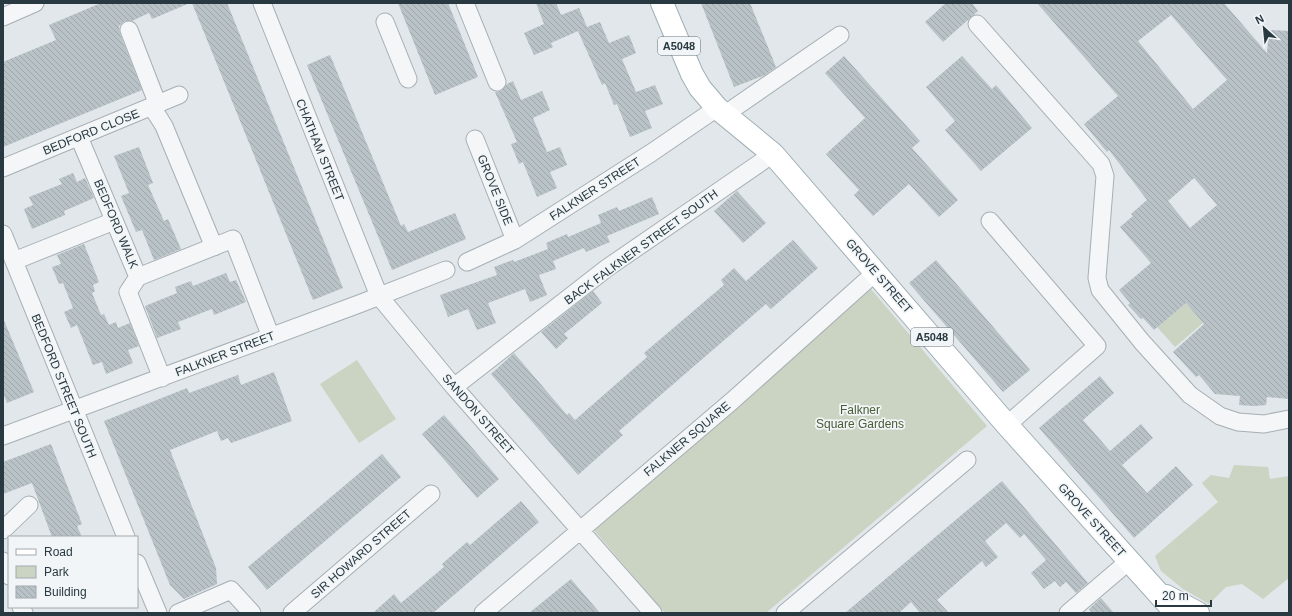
<svg xmlns="http://www.w3.org/2000/svg" width="1292" height="616" viewBox="0 0 1292 616" font-family="Helvetica,sans-serif">
<defs>
<pattern id="building-back-hatch" width="6" height="6" patternUnits="userSpaceOnUse"><rect width="6" height="6" fill="#b8c2c7"/><path d="M-1 5l2 2M0 0l6 6M5-1l2 2" fill="none" stroke="#9ea7ac"/></pattern>
</defs>
<rect width="100%" height="100%" fill="#e1e7ea"/>
<path fill="#cbd4c2" d="M871,289L987,426L766,613H665L593,529Z
M1186,303L1203,323L1175,347L1157,327Z
M357,360L396,419L359,443L320,384Z
M1234,465L1268,467L1270,479L1289,476V578L1263,599L1242,584L1226,587L1209,604L1183,589L1161,571L1155,556L1218,502L1202,483L1211,475L1229,478Z"/>
<path fill="url(#building-back-hatch)" fill-rule="evenodd" d="M101,3H190L152,19L149,13L132,21H125L119,26L120,34L142,90L3,147V62L56,40L49,25Z
M192,3H227L343,288L313,300Z
M398,3H448L478,77L435,95Z
M536,3H556L561,15L579,8L587,27L600,22L609,43L629,35L636,53L622,59L636,92L655,85L663,104L645,111L652,128L630,137L617,104L614,105L605,83L602,85L578,31L551,43L553,47L534,55L524,33L544,24Z
M701,3H750L776,67L765,75L734,87Z
M946,3H972L978,11L943,42L925,22Z
M1037,3H1224L1267,53L1269,30L1289,31V399L1267,397L1266,405L1254,406L1239,405L1240,396L1215,394L1199,375L1196,377L1173,352L1204,324L1186,303L1154,330L1143,318L1141,319L1128,305L1130,303L1119,290L1151,263L1120,227L1133,216L1131,214L1147,200L1109,150L1107,152L1084,124L1118,96ZM1171,15L1227,80L1193,109L1138,41ZM1194,178L1217,205L1190,228L1168,201Z
M330,55L401,226L404,224L408,232L455,213L466,239L392,270L307,65Z
M844,56L920,141L912,148L958,200L939,217L909,184L873,216L854,195L859,190L826,154L865,118L825,73Z
M962,56L992,89L996,85L1032,128L981,171L945,130L955,121L926,87Z
M513,81L521,100L542,91L550,110L533,118L547,152L560,147L567,165L550,172L557,188L537,197L523,162L519,164L511,144L517,142L495,92L501,91L507,84Z
M139,147L153,183L148,185L164,221L168,219L181,249L154,260L142,230L136,232L121,196L129,193L114,156Z
M73,173L77,182L85,178L94,198L64,211L65,215L32,229L24,209L33,205L29,197L62,184L59,179Z
M737,191L766,223L743,243L714,211Z
M652,197L659,214L607,236L610,242L586,252L584,248L553,261L556,269L539,275L547,295L530,302L525,289L488,303L496,323L477,330L468,309L448,317L440,295L497,275L494,267L513,260L514,262L548,249L546,243L567,234L568,237L601,223L598,215L617,207L619,211Z
M793,240L818,268L771,309L766,304L619,431L623,435L578,475L491,374L514,353L567,415L569,413L575,420L647,357L644,353L724,285L721,280L734,268L746,281Z
M84,244L99,282L93,285L95,291L92,293L101,315L104,314L109,325L116,322L118,328L130,323L139,346L128,350L133,363L106,374L102,362L93,365L77,325L71,328L64,312L73,308L63,283L59,284L52,267L61,264L57,255Z
M936,260L1030,370L1003,392L909,283Z
M226,273L230,282L236,280L246,302L214,315L212,309L178,322L181,329L157,338L145,306L177,293L175,287L191,281L193,286Z
M593,291L602,303L564,334L568,338L556,349L541,332Z
M3,318L34,392L7,403L3,393Z
M274,372L292,421L231,443L228,438L221,441L217,431L170,450L216,568L217,584L184,599L170,585L104,421L187,388L189,393L238,375L241,385Z
M1100,376L1114,393L1083,420L1110,451L1141,424L1153,438L1122,465L1147,493L1176,466L1193,485L1134,538L1039,428Z
M444,415L499,479L477,498L422,434Z
M51,444L82,524L77,526L82,537H52L32,483L3,494V462Z
M382,454L401,477L267,590L248,567Z
M1002,481L1088,583L1076,593L1066,582L1060,587L1055,581L1044,589L1031,573L1046,560L1024,534L1020,538L1006,523L985,541L998,557L986,567L982,561L937,600L949,613H920L911,602L899,613H845Z
M521,501L539,522L433,613H373L394,594L401,603L444,567L442,564L459,549L467,542L470,545Z
M571,579L600,613H529Z
M1101,598L1114,613H1092L1089,609Z"/>
<g fill="none" stroke-linecap="round" stroke-linejoin="round">
<g stroke="#a6afb4" stroke-width="19">
<path id="minor" d="M262,3L379,296L454,387L653,613
M465,3L497,82
M3,17L35,3
M385,22L408,79
M977,24L1101,164L1105,176L1097,278L1100,290L1142,342L1190,395L1220,416L1238,422L1264,424L1289,419
M129,30L158,105
M152,107L164,126L214,247
M724,115L840,35
M79,137L138,277L128,292L162,378
M475,139L515,240
M3,168L179,95
M990,221L1097,346L1007,425
M3,234L126,537
M14,261L114,221
M467,262L515,240L651,153L717,108
M138,277L233,239L271,337
M454,387L607,268L773,154
M3,436L359,304L446,270
M3,530L29,505
M3,561L9,576
M137,563L158,613
M21,607L24,613
M178,613L231,590L252,613
M292,613L431,494
M483,613L732,401L876,272
M785,613L967,460
M1068,613L1129,561"/>
</g>
<g stroke="#a0afb5" stroke-width="24">
<path id="major" d="M662,3L692,74L700,88L717,108L773,154L1007,425L1176,613
M1166,596L1198,613"/>
</g>
<use href="#minor" stroke="#f4f6f8" stroke-width="17"/>
<use href="#major" stroke="#fff" stroke-width="22"/>
</g>
<g text-anchor="middle" stroke-width="3.5" stroke-linejoin="round" paint-order="stroke">
<g fill="#f1f5f7" stroke="#657178" stroke-width="1">
<rect x="658" y="37" width="42" height="18" rx="3"/>
<rect x="911" y="328" width="42" height="18" rx="3"/>
</g>
<g font-size="11" font-weight="bold" fill="#293941">
<text x="679" y="50">A5048</text>
<text x="932" y="341">A5048</text>
</g>
<g font-size="12" fill="#293941" stroke="#f1f5f7">
<text transform="translate(91 132) rotate(-22)" y="4">BEDFORD CLOSE</text>
<text transform="translate(320 150) rotate(68)" y="4">CHATHAM STREET</text>
<text transform="translate(595 189) rotate(-33)" y="4">FALKNER STREET</text>
<text transform="translate(495 190) rotate(68)" y="4">GROVE SIDE</text>
<text transform="translate(116 224) rotate(67)" y="4">BEDFORD WALK</text>
<text transform="translate(641 247) rotate(-36)" y="4">BACK FALKNER STREET SOUTH</text>
<text transform="translate(879 276) rotate(49)" y="4">GROVE STREET</text>
<text transform="translate(225 354) rotate(-21)" y="4">FALKNER STREET</text>
<text transform="translate(64 386) rotate(68)" y="4">BEDFORD STREET SOUTH</text>
<text transform="translate(478 414) rotate(49)" y="4">SANDON STREET</text>
<text transform="translate(687 439) rotate(-40)" y="4">FALKNER SQUARE</text>
<text transform="translate(1092 520) rotate(48)" y="4">GROVE STREET</text>
<text transform="translate(361 554) rotate(-41)" y="4">SIR HOWARD STREET</text>
</g>
<g font-size="12" fill="#495d36" stroke="#f1f5f7">
<text x="860" y="414">Falkner<tspan x="860" dy="14">Square Gardens</tspan></text>
</g>
</g>
<rect width="1292" height="616" fill="none" stroke="#293941" stroke-width="8"/>
<rect x="8" y="536" width="130" height="72" fill="#f1f5f7" stroke="#a1aaae"/>
<rect x="16" y="549" width="20" height="6" fill="#ffffff" stroke="#a1aaae"/>
<text x="44" y="556" font-size="12" fill="#293941">Road</text>
<rect x="16" y="566" width="20" height="12" fill="#cbd4c2" stroke="#a1aaae"/>
<text x="44" y="576" font-size="12" fill="#293941">Park</text>
<rect x="16" y="586" width="20" height="12" fill="url(#building-back-hatch)" stroke="#a1aaae"/>
<text x="44" y="596" font-size="12" fill="#293941">Building</text>
<g transform="translate(1264 28) rotate(333)" stroke="#f1f5f7" stroke-width="3" paint-order="stroke">
<path d="M0-3L7 15L0 10L-7 15Z" fill="#293941"/>
<text y="-6" font-size="11" font-weight="bold" text-anchor="middle" fill="#293941">N</text>
</g>
<path d="M1156 600v6h55v-6" fill="none" stroke="#293941" stroke-width="2"/>
<text x="1162" y="600" font-size="12" fill="#293941" stroke="#f1f5f7" stroke-width="3" paint-order="stroke">20 m</text>
</svg>
